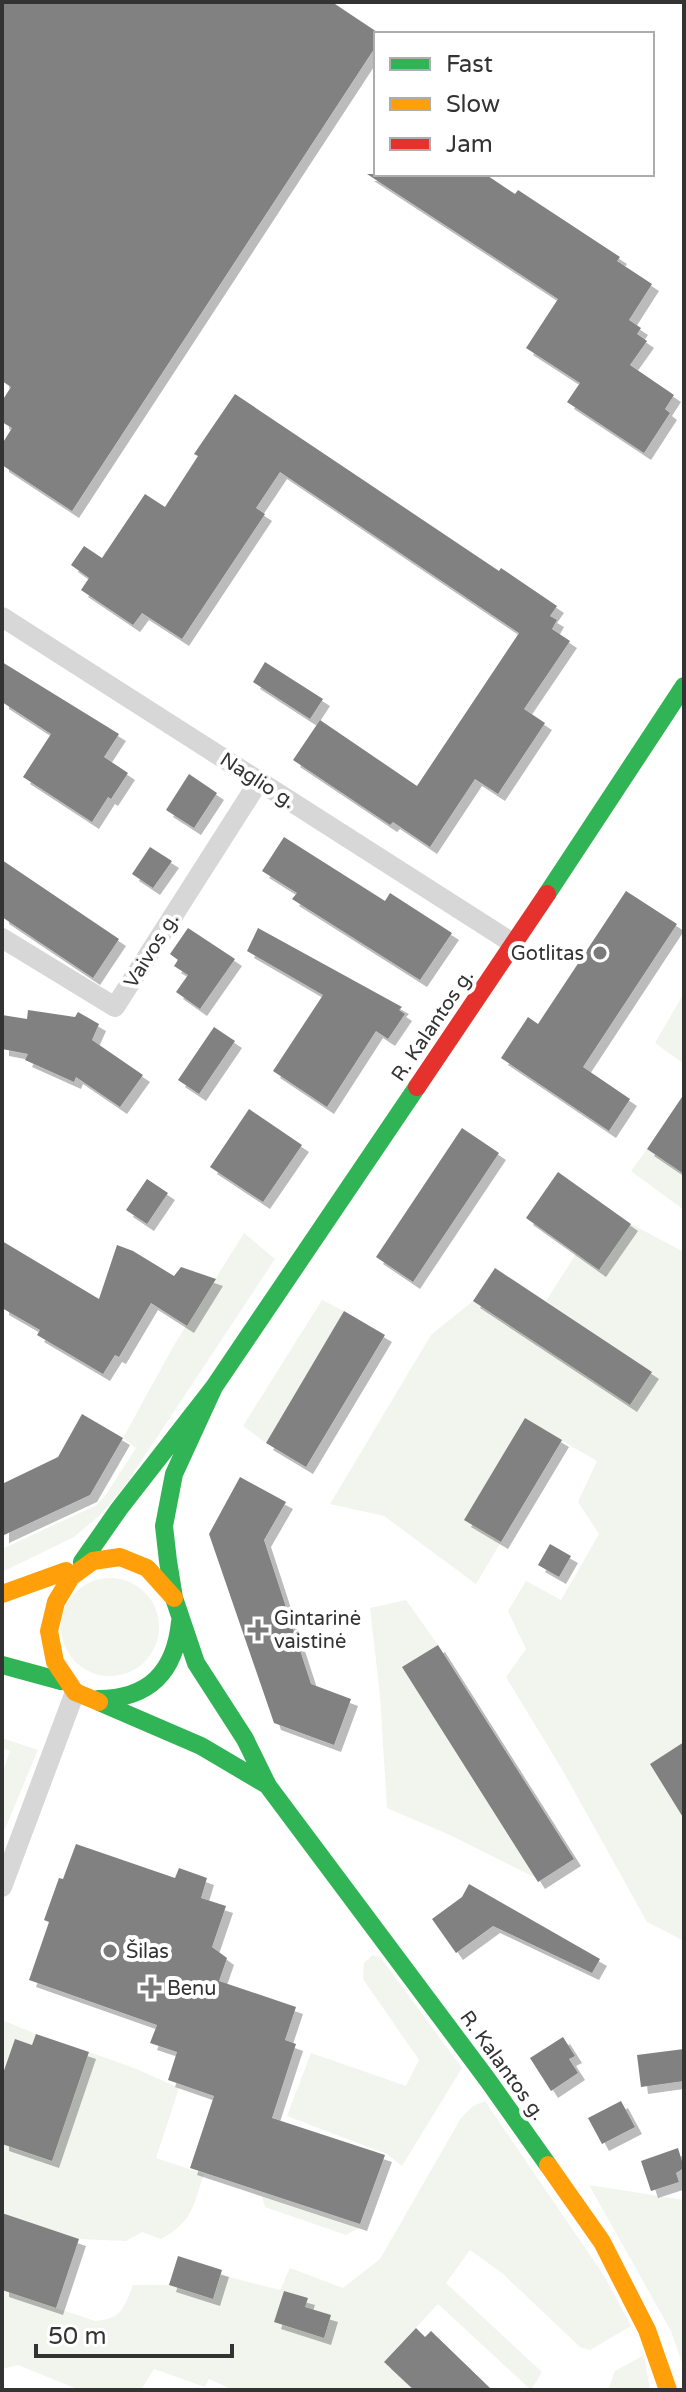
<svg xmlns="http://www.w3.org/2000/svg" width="686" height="2392" viewBox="0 0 686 2392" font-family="'Varela Round',sans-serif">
<defs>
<filter id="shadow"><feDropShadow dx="7" dy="7" stdDeviation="0" flood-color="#0004"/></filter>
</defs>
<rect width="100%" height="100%" fill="#fff"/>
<path fill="#f1f5ed" d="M684,993V1064L655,1043Z
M647,1149L684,1174V1210L631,1171Z
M631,1224L684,1252V1397L681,1401L684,1403V1742L650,1764L684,1819V1941L647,1922L563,1771L506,1677L526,1649L508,1611L526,1581L561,1600L599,1534L578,1502L597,1461L525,1419L465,1520L501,1542L476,1584L384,1516L330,1504L431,1335L473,1301L630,1405L651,1372L546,1301L576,1254L599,1270Z
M244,1233L275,1259L122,1490L99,1516L74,1537L2,1572V1549L95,1506L105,1496L136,1448L123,1438L173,1347Z
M322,1300L344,1311L266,1443L243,1426Z
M61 1627a49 49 0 1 1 98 0a49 49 0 1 1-98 0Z
M406,1600L438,1645L403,1667L536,1878L450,1835L387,1808L380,1695L370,1608Z
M2,1738L38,1750L5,1829L2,1827V1774L10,1751L2,1748Z
M373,1955L381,1958L462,2068L402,2166L387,2154L287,2116L311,2053L406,2086L419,2060L363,1979L364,1963Z
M2,2020L36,2034L32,2045L15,2039L4,2069L2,2068Z
M89,2052L134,2068L179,2088L156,2158L204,2174C193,2207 192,2222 161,2239L142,2232L126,2241L79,2239L2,2213V2144L52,2161Z
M485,2101L605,2277L631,2326L590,2350L580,2347L502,2273L470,2250L446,2283L542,2372L531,2390L438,2304L384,2362L414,2390H233L209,2379L205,2387L154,2369L141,2390H80L18,2365L2,2369V2290L95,2321C122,2319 124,2308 133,2285H169L213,2298L221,2275L280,2290L290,2268L343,2288L380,2259L461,2118L473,2106Z
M589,2185L684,2200V2369L671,2331Z
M262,2196L359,2228L346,2235L265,2207Z
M644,2355L650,2390H608L615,2371Z"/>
<path fill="#818181" filter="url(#shadow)" d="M2,2H332L380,34H376V46L72,511L2,465V444L12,428L2,422V401L11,387L2,381Z
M367,174H485L515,194L518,190L620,257L617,261L652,284L629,320L641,328L637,334L647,341L630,365L674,395L665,409L670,413L644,453L567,402L580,383L526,348L558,299Z
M235,394L499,571L501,568L557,606L550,616L557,620L552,629L570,641L524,709L545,723L498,794L475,779L430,847L393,822L390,825L293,760L320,720L417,786L519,633L280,472L256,508L265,514L182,639L142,613L133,625L81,590L89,578L71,565L84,546L102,558L145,494L165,507L198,456L194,454Z
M2,662L119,734L104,757L128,773L111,799L108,797L92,822L23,777L51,734L2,702Z
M265,662L323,699L310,719L253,682Z
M189,774L217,793L194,828L166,810Z
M284,837L385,901L390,893L452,933L420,980L292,899L297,893L262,871Z
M150,847L172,861L153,888L132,874Z
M2,860L119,939L93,978L2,917Z
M626,891L677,924L583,1067L630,1099L609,1131L501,1058L528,1017L538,1024Z
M188,928L235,959L200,1009L176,992L188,975L174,966L178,960L170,954Z
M258,928L402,1007L399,1010L405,1014L388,1039L376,1031L327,1107L273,1071L323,995L247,951Z
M28,1010L75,1017L78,1012L99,1024L92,1040L143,1075L120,1107L76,1077L74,1082L25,1060L28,1054L2,1049V1015L27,1019Z
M214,1027L235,1041L199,1094L178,1080Z
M684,1094V1174L647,1149Z
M249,1109L302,1145L263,1202L210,1167Z
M462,1128L499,1153L413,1282L376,1257Z
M558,1172L631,1224L599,1270L526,1218Z
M147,1179L168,1193L147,1224L126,1210Z
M2,1241L99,1299L117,1245L133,1251L174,1276L181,1267L216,1279L187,1326L151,1303L119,1357L115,1355L103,1374L37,1335L40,1330L2,1308Z
M495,1268L652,1372L630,1405L473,1301Z
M344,1311L385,1335L306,1467L266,1443Z
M82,1414L123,1438L90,1495L2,1536V1484L58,1457Z
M525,1418L562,1440L501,1542L464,1520Z
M240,1477L286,1502L264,1540L311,1684L351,1699L334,1745L274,1723L209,1534Z
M550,1544L571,1556L559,1577L538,1565Z
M438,1645L574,1859L538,1882L402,1667Z
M684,1742V1819L650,1764Z
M76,1844L175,1878L179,1868L207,1878L201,1898L226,1906L212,1947L227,1958L219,1981L296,2007L285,2040L296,2044L272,2118L385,2155L360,2224L190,2168L214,2096L168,2080L177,2052L150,2043L157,2025L29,1980L49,1922L44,1920L59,1878L63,1879Z
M469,1884L600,1959L592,1973L493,1926L456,1953L432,1919L462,1897Z
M36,2034L89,2052L52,2161L2,2144V2076L15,2039L32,2045Z
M563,2037L575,2056L569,2059L578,2073L551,2091L530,2058Z
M684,2049V2081L641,2087L637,2055Z
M621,2101L635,2127L602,2144L588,2118Z
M678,2148L684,2168L676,2173L679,2182L651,2191L641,2161Z
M2,2213L79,2239L56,2308L2,2290Z
M178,2256L222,2270L213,2299L169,2285Z
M284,2291L308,2298L305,2307L331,2315L324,2338L274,2322Z
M416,2328L425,2337L431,2331L492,2390H414L384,2362Z"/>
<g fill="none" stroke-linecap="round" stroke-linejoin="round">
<path stroke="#d7d7d7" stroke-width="20" d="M2,617L514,944
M2,938L115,1007L259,781
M2,1887L75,1692"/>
<path stroke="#30b455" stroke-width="18" d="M547,894L684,686
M214,1387L174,1474L164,1526L168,1561L174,1598L196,1663L245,1739L268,1786L487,2079L548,2165
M82,1562L119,1509L214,1387L417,1087
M2,1665L61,1681
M98,1699C149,1699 175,1672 180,1622
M99,1702L201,1746L267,1785"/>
<path stroke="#ff9f0a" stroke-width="18" d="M2,1594L66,1571
M99,1702L75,1692L55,1662L49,1631L56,1602L71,1577L93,1561L120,1557L147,1568L174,1598
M548,2165L602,2242L647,2330L668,2390"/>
<path stroke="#e5322d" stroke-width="18" d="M417,1087L547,894"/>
</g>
<g fill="#7a7a7a" stroke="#fff" stroke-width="3">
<circle cx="600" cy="953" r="8"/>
<path d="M254 1618h8v8h8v8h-8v8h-8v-8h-8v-8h8z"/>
<circle cx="110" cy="1951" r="8"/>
<path d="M147 1976h8v8h8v8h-8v8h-8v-8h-8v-8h8z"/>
</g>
<g text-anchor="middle" stroke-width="8" stroke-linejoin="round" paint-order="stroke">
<g font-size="20" fill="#333" stroke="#fff">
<text transform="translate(258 780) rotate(33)" y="7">Naglio g.</text>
<text transform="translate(151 950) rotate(-58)" y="7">Vaivos g.</text>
<text transform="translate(432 1025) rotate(-56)" y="7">R. Kalantos g.</text>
<text transform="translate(503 2065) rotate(54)" y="7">R. Kalantos g.</text>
</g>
<g font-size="20" fill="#333" stroke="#fff" text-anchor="start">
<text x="584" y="960" text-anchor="end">Gotlitas</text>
<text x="274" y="1625">Gintarinė<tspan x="274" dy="23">vaistinė</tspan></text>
<text x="126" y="1958">Šilas</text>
<text x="167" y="1995">Benu</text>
</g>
</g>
<rect width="686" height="2392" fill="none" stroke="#333333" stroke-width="8"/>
<rect x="374" y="32" width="280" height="144" fill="#ffffff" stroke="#adadad" stroke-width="2"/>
<rect x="390" y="58" width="40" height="12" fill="#30b455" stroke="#adadad" stroke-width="2"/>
<text x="446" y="72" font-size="24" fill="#333333">Fast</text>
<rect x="390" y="98" width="40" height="12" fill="#ff9f0a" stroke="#adadad" stroke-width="2"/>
<text x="446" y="112" font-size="24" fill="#333333">Slow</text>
<rect x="390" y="138" width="40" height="12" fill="#e5322d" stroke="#adadad" stroke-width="2"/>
<text x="446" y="152" font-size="24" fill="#333333">Jam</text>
<path d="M36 2344v12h196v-12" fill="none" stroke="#333333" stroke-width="4"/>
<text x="48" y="2344" font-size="24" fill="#333333" stroke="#ffffff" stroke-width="6" paint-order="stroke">50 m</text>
</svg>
